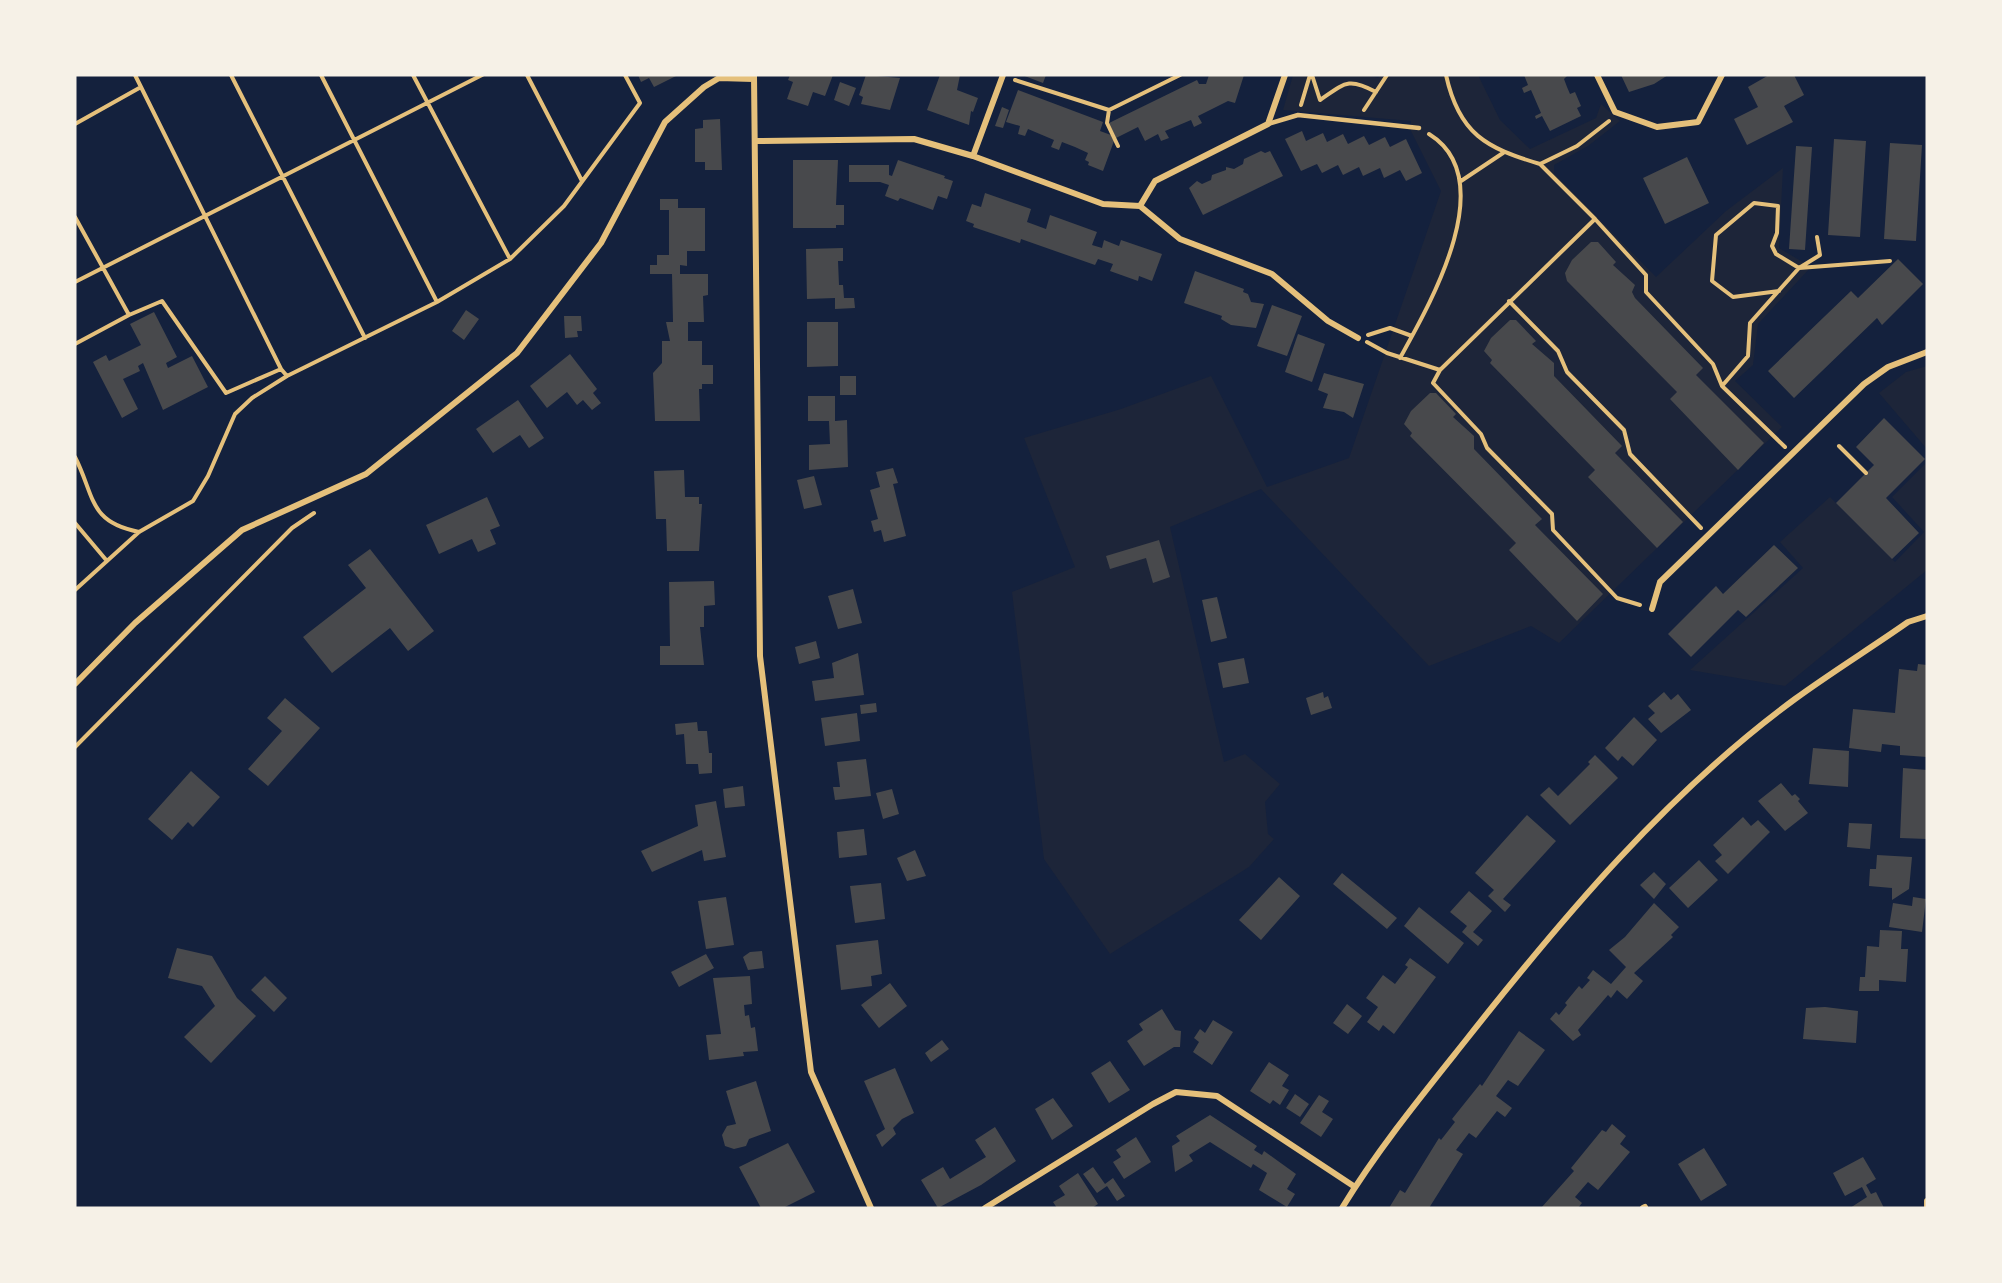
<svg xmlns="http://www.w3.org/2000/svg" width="2002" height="1283" viewBox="0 0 2002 1283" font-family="'Public Sans',sans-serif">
<rect width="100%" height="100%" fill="#14213d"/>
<path fill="#1d2539" d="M1293,75H1369L1378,78L1380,75H1478L1500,120L1530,149L1596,118L1601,104L1620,121L1588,146L1554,165V173L1656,277L1726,211L1783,168L1779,248L1811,267L1758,324L1753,365L1735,381L1782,427L1559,643L1531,626L1429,666L1261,489L1170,527L1224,762L1245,754L1280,784L1265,802L1268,834L1274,839L1249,867L1110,954L1044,859L1012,592L1075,567L1024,438L1121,409L1211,376L1267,487L1349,458L1441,191L1411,131V121L1283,110Z
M1927,366V449L1879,393L1906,372Z
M1927,462V570L1785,686L1690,670L1803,568L1780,542L1830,497L1895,562L1924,532L1892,497Z"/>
<path fill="#48494c" d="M638,75H678L654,87L649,78L641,82Z
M790,75H833L825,96L813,92L808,106L787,99L793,82L788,80Z
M866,75L900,78L890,110L861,104L863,97L859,95Z
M940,75H960L957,90L978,98L973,112L971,111L969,125L927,110Z
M1022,75H1046L1043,83Z
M1209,75H1244L1235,103L1228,101L1198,116L1202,123L1194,127L1191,120L1165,131L1169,138L1161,141L1158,134L1145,141L1138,127L1116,138L1109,123L1197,80L1199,84H1206Z
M1524,75H1568L1564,79L1567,87L1570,94L1575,92L1581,106L1577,108L1581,116L1550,131L1542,116L1536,119L1535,116L1541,113L1531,90L1524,93L1522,88L1528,85Z
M1621,75H1668L1654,84L1629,92Z
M1769,75H1794L1804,95L1784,106L1793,122L1747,145L1734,119L1758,107L1748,87Z
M840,82L856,88L849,106L834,100Z
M1018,90L1103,122L1100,131L1111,135L1114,141L1103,171L1088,165L1089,162L1085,160L1088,153L1075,147L1062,142L1059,150L1051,147L1054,140L1028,129L1025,136L1018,134L1020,126L1006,122Z
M1002,107L1009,110L1003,128L995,126Z
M720,119L722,170H705V162H695V129L703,128V120Z
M1302,131L1306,141L1323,133L1327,142L1343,134L1348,144L1364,136L1369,145L1385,137L1390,147L1406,139L1422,173L1406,181L1400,170L1384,178L1380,168L1363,176L1359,167L1343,175L1338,165L1322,173L1317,164L1301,171L1285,139Z
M1834,139L1866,141L1860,237L1828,235Z
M1890,143L1922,145L1916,241L1884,239Z
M1796,146L1812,147L1805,250L1789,249Z
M1261,151L1265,153L1270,151L1283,176L1203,215L1189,188L1197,181L1202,184L1211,180L1212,175L1226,170V167L1234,169L1243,164L1244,159Z
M1687,157L1709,203L1665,224L1643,178Z
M793,160H838L836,205H844V225H836V228H793Z
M898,160L945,176L944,178L953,181L947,199L938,196L933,210L900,198L898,201L885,196L889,185L880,182H849V165H889V175L892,176Z
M985,193L1031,209L1027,222L1046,229L1050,215L1097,232L1092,245L1102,248L1104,240L1119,246L1121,240L1162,254L1152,281L1139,276L1138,281L1110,271L1113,264L1098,259L1095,265L1021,239L1020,243L973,227L974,224L966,221L972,204L981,207Z
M660,199H678V208H705V251H687V266L680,265V274H708V295L703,296L704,322H688V341H702V365H713V384H702V389H699L700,421H655L653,373L662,363V341H670L666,322H673L672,274H650V265H657V255H669V210H660Z
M1591,242H1598L1616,262L1613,265L1635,285L1632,292L1635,298L1703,368L1696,375L1764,443L1738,470L1670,399L1677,392L1567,281L1565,273L1572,260Z
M843,248V261H838L839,285H843L844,298H854L855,308L835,309V298L807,299L806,249Z
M1898,259L1923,284L1882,325L1877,318L1794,398L1768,371L1851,291L1858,298Z
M1195,271L1244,289L1243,292L1248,294L1251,302L1264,304L1256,328L1231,325L1221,319L1222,316L1184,303Z
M1272,305L1302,316L1287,356L1257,346Z
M466,310L479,319L464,340L452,331Z
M154,312L177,357L166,363L168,368L192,356L208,387L163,410L143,363L138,366L140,371L123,379L138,409L122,418L93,362L106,355L109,361L141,345L130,324Z
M564,316H581L582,331H577L578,337L565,338Z
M1510,320H1516L1536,341L1532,344L1554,363V376L1622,446L1615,453L1683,522L1657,548L1588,477L1595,470L1490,363L1492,360L1484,351L1491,338Z
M807,322H838V366L807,367Z
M1298,334L1325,344L1312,382L1285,372Z
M570,354L597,389L593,393L601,403L592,410L583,400L577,405L567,392L547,408L530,386Z
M1324,373L1364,384L1353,418L1344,412L1323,408L1328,394L1318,390Z
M840,376H856V395H840Z
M1430,393H1436L1456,414L1453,417L1474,436V449L1542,519L1535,525L1603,594L1577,621L1509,550L1516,543L1410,436L1412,433L1404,424L1411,411Z
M808,396H835V421L847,420L848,467L809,470V445L830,444L829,421H808Z
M518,400L544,438L529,448L520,435L493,453L476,429Z
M1884,418L1925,459L1886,498L1919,533L1892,559L1836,503L1874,465L1856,447Z
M893,468L898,483L893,484L906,536L884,542L881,530L874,532L871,521L878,519L870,490L880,487L876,472Z
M684,470L685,497H699V504H702L699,551H667L666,519H656L654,471Z
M814,476L822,505L804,509L797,480Z
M487,497L500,526L490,530L496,544L478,552L472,539L439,554L426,525Z
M1159,540L1170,577L1153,583L1146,558L1110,569L1106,556Z
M1774,545L1798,568L1746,617L1738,610L1691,657L1668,634L1716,586L1723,594Z
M370,549L434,631L408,651L390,628L332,673L303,637L366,588L348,565Z
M714,581L715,605L704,606V627H700L704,665H660V646H670L669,582Z
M853,589L862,623L838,629L828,596Z
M1217,597L1227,638L1211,642L1202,600Z
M816,641L820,658L799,664L795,647Z
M858,653L864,695L815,701L812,681L834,678L832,663Z
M1244,658L1249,683L1223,688L1218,663Z
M1918,664L1927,665V757L1900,755V746L1882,744L1881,752L1849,748L1853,709L1895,713L1899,669L1917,671Z
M1323,692L1324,698L1328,696L1332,708L1311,715L1306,698Z
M1664,692L1671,700L1678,694L1691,710L1661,733L1648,719L1655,713L1648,706Z
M285,698L320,728L268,786L248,769L282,731L267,718Z
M876,703L877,712L861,714L860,705Z
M857,713L860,741L825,746L821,718Z
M1634,717L1657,740L1633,766L1622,756L1618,761L1605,748Z
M697,722L698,731H707L709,753H712V773L699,774L698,764H686L684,734L676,735L675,724Z
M1813,748L1849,751L1848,787L1809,784Z
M1595,755L1618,778L1570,825L1540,795L1549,787L1558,796L1590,764L1588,762Z
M866,759L871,796L835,800L833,787H840L837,762Z
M1903,768L1927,770V839L1900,838Z
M191,771L220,797L193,827L188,822L172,840L148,819Z
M1781,783L1792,796L1795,794L1800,799L1798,801L1808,813L1785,831L1758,801Z
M743,786L745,806L725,808L723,789Z
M892,789L899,814L883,819L876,793Z
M716,801L726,857L704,861L702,850L652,872L641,851L698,826L695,805Z
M1527,815L1556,841L1503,899L1511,905L1505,912L1488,896L1494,890L1475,873Z
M1743,817L1751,826L1758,820L1770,832L1728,874L1715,861L1722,855L1713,845Z
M1849,823L1872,824L1870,849L1847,847Z
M864,829L867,855L839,858L837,832Z
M915,850L926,876L907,881L897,858Z
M1877,855L1912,857L1909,889L1892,900V888L1869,886L1870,869H1876Z
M1699,860L1718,880L1688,908L1669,888Z
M1654,872L1666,884L1654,899L1640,885Z
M1342,873L1397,918L1387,929L1333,884Z
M1279,877L1300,896L1261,940L1239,920Z
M881,883L885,919L855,923L850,886Z
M1469,891L1492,911L1473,932L1483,940L1478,946L1462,932L1467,926L1450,912Z
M726,897L734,945L706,949L698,901Z
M1913,897L1926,899L1922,932L1889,927L1893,903L1912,906Z
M1654,903L1679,927L1671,935L1673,937L1634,973L1643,981L1627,999L1617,990L1611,998L1608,995L1578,1030L1581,1035L1573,1041L1550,1019L1556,1012L1559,1015L1567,1005L1565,1003L1579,986L1582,989L1590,980L1587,978L1593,970L1611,984L1626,967L1609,950L1625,937Z
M1419,907L1464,943L1448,964L1404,926Z
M1880,930L1902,931L1901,949H1908L1906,982L1879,980V991H1859L1860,977H1865L1867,946L1879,947Z
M878,940L882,974L871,976L872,986L841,990L836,945Z
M177,948L212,956L237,998L256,1016L211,1063L184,1037L215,1006L202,986L168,978Z
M762,951L764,968L748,970L743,957L750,952Z
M706,954L714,968L679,987L671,972Z
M1410,958L1436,977L1394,1034L1383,1025L1379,1031L1367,1022L1378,1007L1366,998L1383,975L1395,984L1408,967L1405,965Z
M265,976L287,998L274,1012L251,990Z
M750,976L752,1004L744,1005L745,1016L749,1015L751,1028L755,1027L758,1051L743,1052L744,1056L709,1060L706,1035L721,1034L713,978Z
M890,983L907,1006L879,1028L861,1005Z
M1347,1004L1362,1016L1348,1034L1333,1023Z
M1825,1007L1858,1011L1856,1043L1803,1039L1806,1008Z
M1162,1009L1175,1030L1181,1031L1180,1047H1174L1144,1066L1127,1041L1143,1030L1139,1024Z
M1213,1020L1233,1032L1212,1065L1193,1052L1199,1042L1194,1038L1200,1029L1205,1033Z
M1519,1031L1545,1050L1518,1086L1508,1080L1496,1096L1512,1108L1505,1117L1497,1111L1476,1138L1469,1133L1456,1150L1463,1154L1429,1208H1389L1400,1190L1405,1193L1439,1138L1441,1140L1455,1122L1452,1119L1480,1084L1482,1086Z
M942,1040L949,1049L931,1062L925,1053Z
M1110,1061L1130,1090L1109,1103L1091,1073Z
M1269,1062L1289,1075L1282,1086L1289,1090L1280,1105L1273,1100L1270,1104L1250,1091Z
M895,1068L914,1113L902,1119L893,1128L896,1134L882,1147L876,1135L885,1129L864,1081Z
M756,1081L771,1131L749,1139L746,1146L734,1149L725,1146L722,1135L727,1126L736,1124L726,1091Z
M1295,1094L1309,1104L1300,1117L1286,1108Z
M1319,1095L1329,1101L1322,1112L1333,1119L1321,1137L1300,1123Z
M1053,1098L1073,1126L1052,1140L1035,1109Z
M1210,1115L1257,1146L1254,1150L1262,1155L1264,1151L1296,1174L1287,1189L1295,1194L1287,1207L1259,1190L1267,1173L1253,1164L1251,1168L1210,1142L1189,1155L1193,1161L1175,1172L1172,1146L1180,1141L1176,1136Z
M1612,1124L1626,1136L1620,1144L1630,1152L1598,1190L1588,1182L1575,1197L1582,1203L1578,1208H1541L1574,1171L1571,1168L1602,1130L1606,1132Z
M995,1127L1016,1161L981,1185L938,1208L921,1180L943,1167L950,1179L986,1157L975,1140Z
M1136,1137L1151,1162L1124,1179L1113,1162L1121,1157L1116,1150Z
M788,1143L815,1192L783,1208H761L739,1167Z
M1704,1148L1727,1185L1701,1201L1678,1164Z
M1863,1157L1876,1179L1866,1185L1871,1194L1876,1192L1884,1208H1850L1867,1197L1862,1187L1845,1196L1833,1173Z
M1093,1167L1105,1184L1113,1178L1125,1196L1117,1201L1107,1186L1097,1193L1083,1174Z
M1078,1173L1098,1204L1092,1208H1057L1053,1202L1065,1195L1059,1186Z"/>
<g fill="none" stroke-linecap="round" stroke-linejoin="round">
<path stroke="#e5c07b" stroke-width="4" d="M135,75L141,87
M231,75L365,338
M321,75L437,302
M413,75L510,259
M527,75L582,181
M1312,75L1320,100C1345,83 1348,77 1376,92
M1446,75C1459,134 1486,148 1540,164
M1015,80L1109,110L1180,75
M1301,105L1310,75
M1109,110L1107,123L1118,146
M1364,110L1387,75
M75,124L141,87L281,369
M1461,181L1503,153
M75,217L129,315L162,301L226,393L281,369L287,376L437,302L510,259L564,206L640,103L625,75
M1595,219L1646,275V292L1713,364L1722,386L1785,447
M75,282L482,75
M1779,291L1733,297L1712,281L1716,235L1754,203L1778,206L1777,233L1772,246L1776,254L1799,268L1890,261
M1509,301L1558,351L1567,372L1624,430L1630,454L1701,528
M1368,335L1390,328L1412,336
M1367,342L1387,353L1440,370L1595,219L1540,164L1577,146L1609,121
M75,344L129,315
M1400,358C1430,304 1502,179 1429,134
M1440,370L1433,383L1481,434L1487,448L1552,514L1553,530L1617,598L1640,605
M1722,386L1748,356L1750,323L1799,268L1820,255L1817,237
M1839,446L1866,473
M75,457C95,496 88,522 139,532
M75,523L107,561
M75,590L139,532L193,501L208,476L235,414L252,398L287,376
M75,747L292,528L314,513"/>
<path stroke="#e5c07b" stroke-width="4.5" d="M1268,124L1298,115L1419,128"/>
<path stroke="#e5c07b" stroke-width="6" d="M754,75L760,656L811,1072L871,1208
M1597,75L1615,112L1657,127L1698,122L1722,75
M756,141L914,139L973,156L1103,204L1140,206L1180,239L1272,274L1328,321L1358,338
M973,156L1003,75
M1140,206L1155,181L1268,124L1285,75
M1652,609L1660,582L1864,384L1888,367L1927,352
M75,684L135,623L242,530L366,474L517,353L601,243L665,122L704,87L719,78L753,79
M985,1208L1153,1104L1176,1092L1217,1096L1355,1187
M1342,1208C1378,1149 1423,1094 1466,1040C1563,917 1668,792 1795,699C1832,672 1871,648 1908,622L1927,616
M1643,1208L1645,1207
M1927,1208V1201"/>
</g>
<rect width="2002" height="1283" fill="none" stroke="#f6f1e7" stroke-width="153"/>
</svg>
